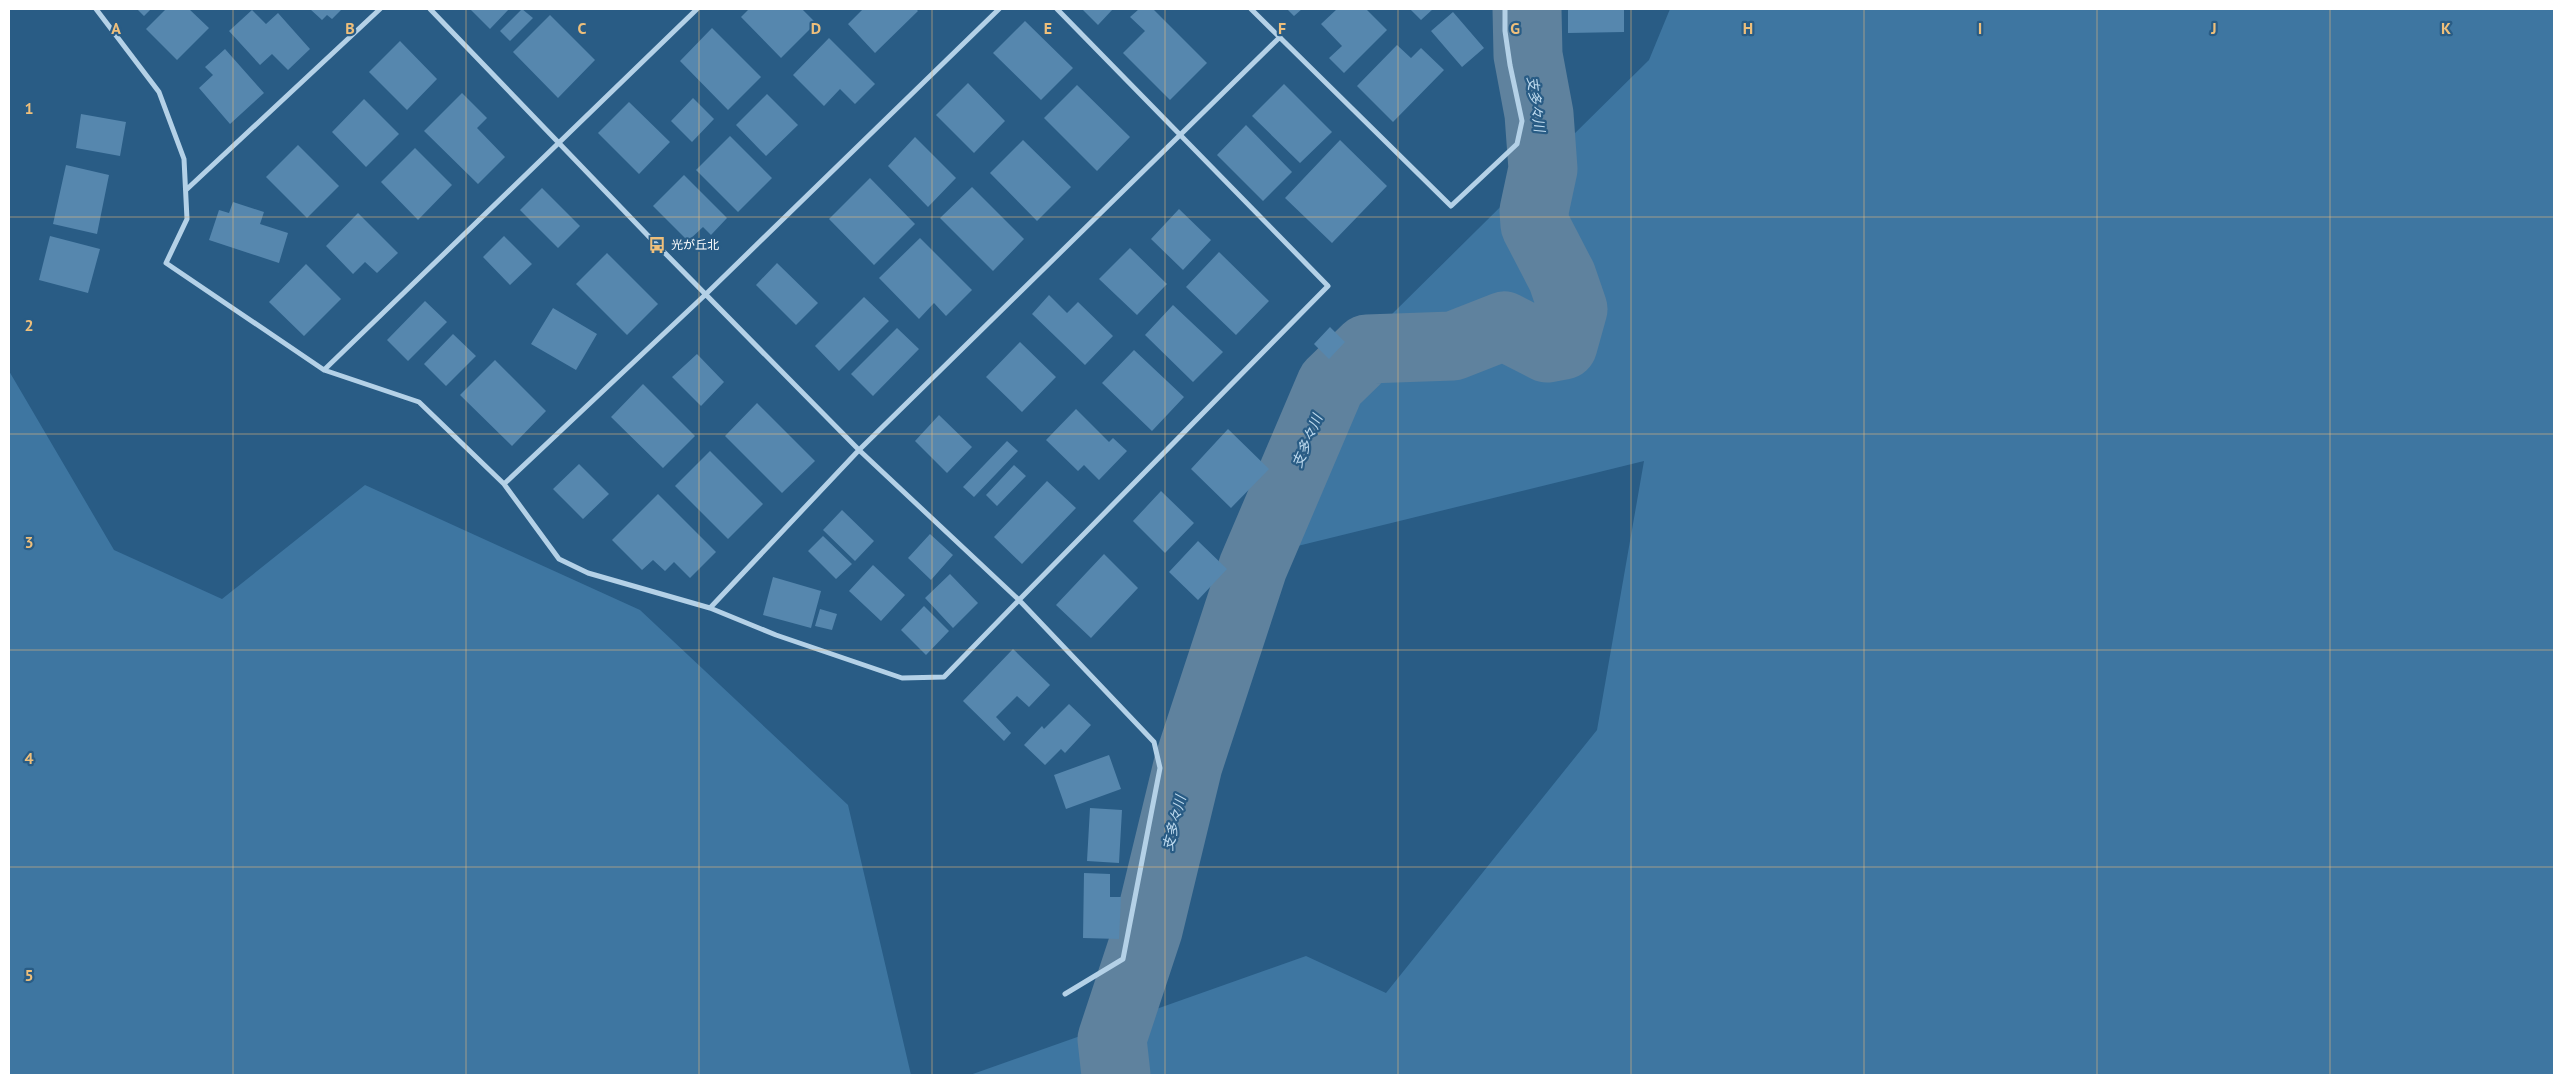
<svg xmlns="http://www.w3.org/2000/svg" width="2563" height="1084" viewBox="0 0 2563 1084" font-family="'PT Sans','Noto Sans JP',sans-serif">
<rect width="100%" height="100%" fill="#295c85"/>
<path fill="#3e76a1" d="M1670,9H2554V1075H970L1306,956L1386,993L1597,730L1644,461L1269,553L1387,319L1649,60Z
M9,371L114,550L222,599L365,485L640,610L848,805L911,1075H9Z"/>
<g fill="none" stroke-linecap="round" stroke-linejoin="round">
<path stroke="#5f829e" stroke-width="69" d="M1116,1075L1112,1039L1148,930L1188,765L1253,567L1331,384L1367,349L1453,346L1504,326L1547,348L1563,345L1573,309L1562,277L1535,225L1534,211L1543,169L1539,114L1528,55L1527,9"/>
</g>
<path fill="#5687ae" d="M137,9H151L144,16Z
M166,9H189L209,28L177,60L146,29Z
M310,9H342L332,19L327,15L322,20Z
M470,9H509L490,29Z
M522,9L533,18L510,41L500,31Z
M749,9H802L816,23L781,58L741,17Z
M863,9H916L918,11L875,53L848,24Z
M1082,9H1113L1098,25Z
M1139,9H1153L1207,63L1170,100L1123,53L1145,31L1130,17Z
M1287,9H1302L1294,16Z
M1337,9H1366L1387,30L1344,73L1329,58L1342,46L1321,24Z
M1410,9H1433L1421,20Z
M1568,9H1624V32L1568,33Z
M252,10L266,24L278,13L310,49L288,70L272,54L260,65L229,31Z
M1453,12L1484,48L1462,67L1431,31Z
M550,15L595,60L558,98L513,52Z
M1025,21L1073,68L1041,100L993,53Z
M712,28L761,77L728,110L680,61Z
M829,38L875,84L855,104L840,89L824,106L793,75Z
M400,41L437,79L407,110L369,72Z
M1397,45L1411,58L1421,48L1444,70L1393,122L1357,86Z
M225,49L264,93L230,124L199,88L213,75L205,67Z
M968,83L1005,121L974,153L936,115Z
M1284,84L1332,132L1300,163L1252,116Z
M1077,85L1130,137L1097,171L1044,118Z
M462,93L487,118L477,128L505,157L478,184L424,131Z
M767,94L798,125L766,156L736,125Z
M693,98L714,119L692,142L671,121Z
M364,99L399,134L366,167L332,132Z
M629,102L670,142L639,174L598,133Z
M81,114L126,122L120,156L76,148Z
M1246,125L1292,172L1263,201L1217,155Z
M730,136L772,178L738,212L696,170Z
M915,137L956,178L928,207L888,166Z
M1023,140L1071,187L1037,221L990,173Z
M1340,140L1387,186L1332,243L1285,198Z
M298,145L339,186L307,218L266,177Z
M415,148L452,185L418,220L381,182Z
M66,165L109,175L97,234L53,224Z
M684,175L727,218L711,235L703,227L688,241L653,206Z
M870,178L915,224L874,265L829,219Z
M972,187L1024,239L993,271L940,218Z
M542,188L580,226L558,248L520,210Z
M233,202L264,212L260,224L288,233L279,263L209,240L219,210L229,213Z
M1179,209L1211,240L1183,270L1151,239Z
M358,213L398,253L377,273L365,262L353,274L326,246Z
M50,236L100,249L88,293L39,280Z
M504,236L532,264L510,285L483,257Z
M920,238L972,290L946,316L934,303L919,319L879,278Z
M1130,248L1167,284L1137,315L1099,279Z
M1219,252L1269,301L1236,335L1186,287Z
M607,253L658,304L627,335L576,284Z
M777,263L818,303L796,325L756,285Z
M306,264L341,299L304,336L269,302Z
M1049,295L1067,313L1078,302L1113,336L1085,365L1032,314Z
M864,297L889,321L839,371L815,346Z
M425,301L447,322L408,361L387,340Z
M1173,305L1223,352L1193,382L1145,335Z
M553,308L597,334L576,370L531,344Z
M1330,327L1345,342L1329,359L1314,344Z
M897,328L919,349L873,396L851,374Z
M453,334L476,356L446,386L424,364Z
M1020,342L1056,377L1022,412L986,377Z
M1134,350L1184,397L1152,431L1102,383Z
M697,354L724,382L701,406L672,377Z
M495,360L546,411L512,446L460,395Z
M643,384L695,436L663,468L611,417Z
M757,403L815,461L782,493L725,436Z
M1076,409L1109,442L1113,438L1127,451L1099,480L1084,465L1078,471L1046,440Z
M939,415L972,447L947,473L915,441Z
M1228,429L1269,469L1231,508L1191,469Z
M1007,441L1018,451L974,497L963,487Z
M710,451L763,504L728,539L675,486Z
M579,464L609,494L583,519L553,489Z
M1014,465L1026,476L997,506L986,495Z
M1047,481L1076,508L1022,564L994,537Z
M1161,491L1194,523L1165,553L1133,521Z
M658,494L716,552L690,578L674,562L665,571L653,560L642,570L612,540Z
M842,510L874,541L855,561L823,530Z
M930,534L953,555L931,580L908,558Z
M823,536L852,564L836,579L808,551Z
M1198,541L1227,569L1198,600L1169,572Z
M1104,554L1138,588L1091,638L1056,605Z
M873,565L905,595L881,621L849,591Z
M950,574L978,603L953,628L925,598Z
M773,577L821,591L811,628L763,615Z
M924,606L949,631L926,655L901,630Z
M820,609L837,614L832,630L815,626Z
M1013,649L1050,685L1029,707L1017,696L996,717L1011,733L1004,741L963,701Z
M1069,704L1091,725L1065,753L1061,749L1045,765L1024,745L1042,726L1044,729Z
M1109,755L1121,789L1066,809L1054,775Z
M1090,808L1122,810L1119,863L1087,861Z
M1084,873L1110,874V897H1121L1119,939L1083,938Z"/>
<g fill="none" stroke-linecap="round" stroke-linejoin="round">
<path stroke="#b4d1e7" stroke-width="5" d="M96,9L159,92L184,159L187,219L166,263L324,370L697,9
M430,9L657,245L859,450L1019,600L944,677L902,678L776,635L710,608L588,573L559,559L504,484L706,294L999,9
M1057,9L1328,286L1019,600L1154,742L1160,768L1123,959L1065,994
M1251,9L1451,206L1517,144L1522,121L1510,65L1505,31V9
M186,190L380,9
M324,370L419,402L504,484
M710,608L859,450L1280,37"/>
</g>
<path fill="none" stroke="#eebf7b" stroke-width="1" stroke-opacity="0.55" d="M233,9V1075M466,9V1075M699,9V1075M932,9V1075M1165,9V1075M1398,9V1075M1631,9V1075M1864,9V1075M2097,9V1075M2330,9V1075M9,217H2554M9,434H2554M9,650H2554M9,867H2554"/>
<defs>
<g id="bus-bare" transform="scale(1.35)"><path d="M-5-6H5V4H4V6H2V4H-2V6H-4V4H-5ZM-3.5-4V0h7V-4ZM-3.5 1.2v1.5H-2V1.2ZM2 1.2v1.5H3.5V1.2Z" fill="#eebf7b" stroke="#295c85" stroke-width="2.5" paint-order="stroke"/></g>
</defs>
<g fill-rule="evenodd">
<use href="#bus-bare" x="657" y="245"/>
</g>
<g text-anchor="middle" stroke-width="4.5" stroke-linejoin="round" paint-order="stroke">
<g font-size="12" fill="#fff" stroke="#295c85" text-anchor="start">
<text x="671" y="249">光が丘北</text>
</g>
<g font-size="14" font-style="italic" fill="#bfdbef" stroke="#295c85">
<text transform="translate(1536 104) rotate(82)" y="5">支多々川</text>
<text transform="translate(1307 441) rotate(-67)" y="5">支多々川</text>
<text transform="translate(1174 823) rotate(-76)" y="5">支多々川</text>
</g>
</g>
<g font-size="16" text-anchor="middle" font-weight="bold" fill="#eebf7b" stroke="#295c85" stroke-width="4.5" stroke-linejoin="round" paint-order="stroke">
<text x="116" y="34">A</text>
<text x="350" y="34">B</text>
<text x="582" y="34">C</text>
<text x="816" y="34">D</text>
<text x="1048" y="34">E</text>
<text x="1282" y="34">F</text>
<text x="1515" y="34">G</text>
<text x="1748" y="34">H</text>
<text x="1980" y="34">I</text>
<text x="2214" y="34">J</text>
<text x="2446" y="34">K</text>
<text x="29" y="114">1</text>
<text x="29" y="331">2</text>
<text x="29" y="548">3</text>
<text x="29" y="764">4</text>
<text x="29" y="981">5</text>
</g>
<rect width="2563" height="1084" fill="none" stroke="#ffffff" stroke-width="20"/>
</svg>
